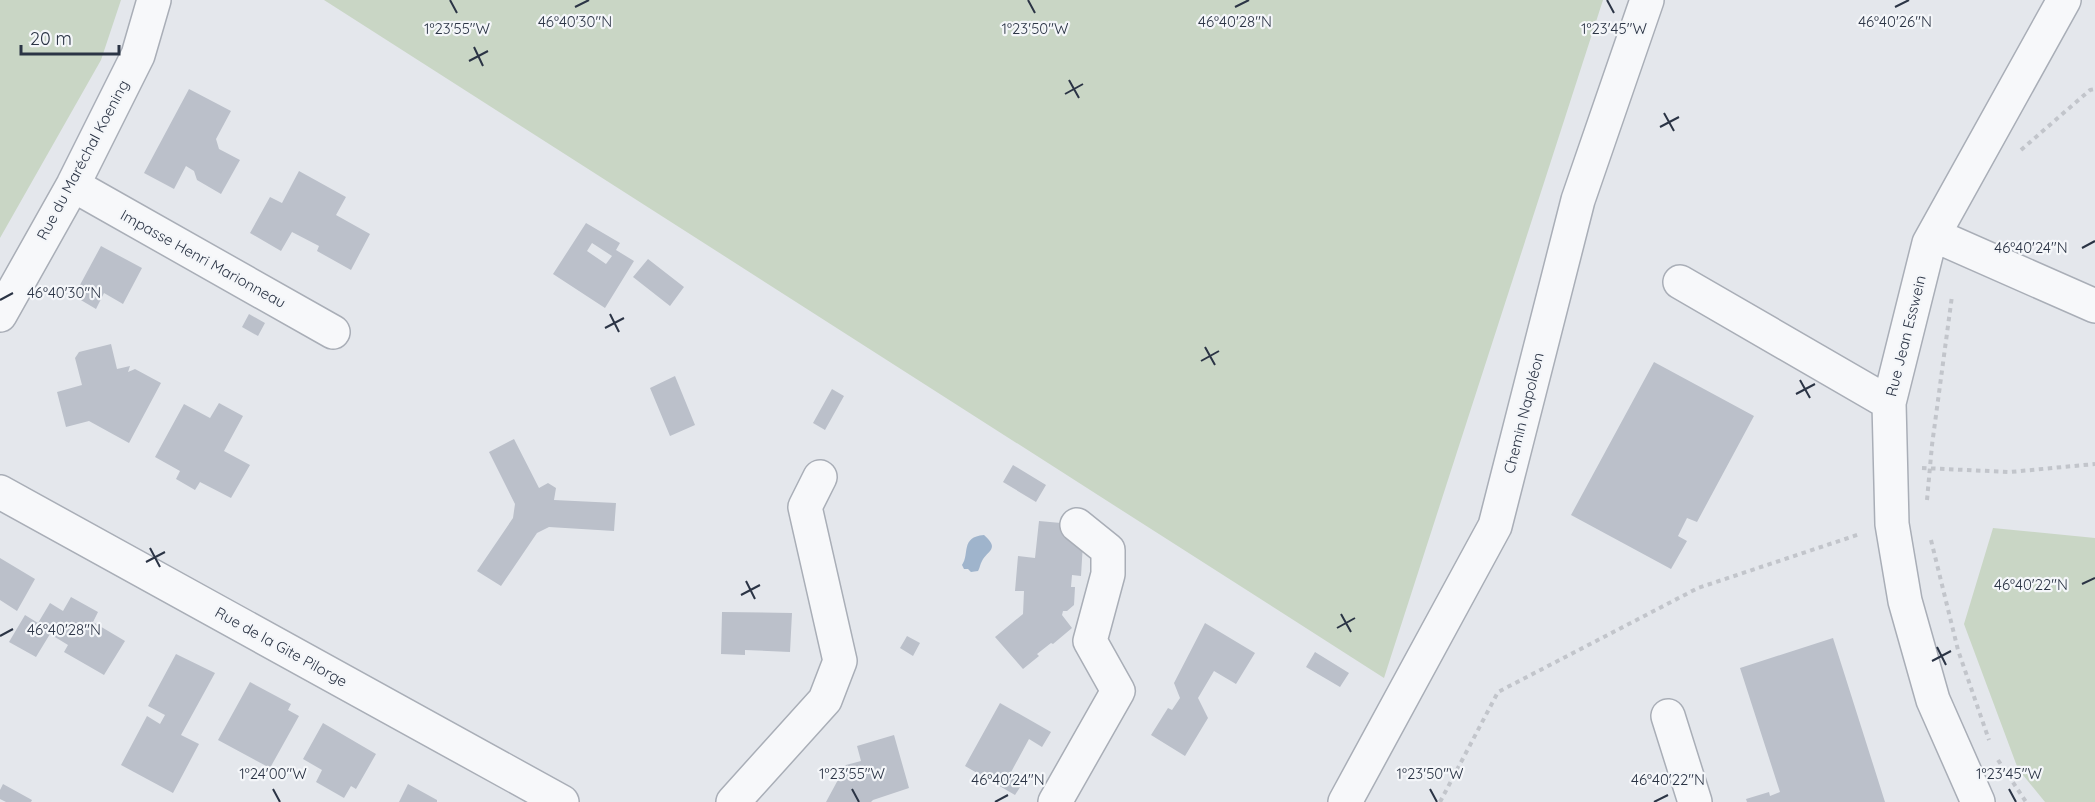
<svg xmlns="http://www.w3.org/2000/svg" width="2095" height="802" viewBox="0 0 2095 802" font-family="Quicksand,sans-serif">
<rect width="100%" height="100%" fill="#e4e7ec"/>
<path fill="#c9d6c5" d="M0,0H121L101,60L0,238Z
M324,0H1603L1384,678Z
M1993,528L2095,538V802H2045L2018,769L1964,624Z"/>
<path fill="#9fb4cc" d="M984,535C1000,549 988,550 982,561C980,564 980,568 978,571L971,572L968,569H964L962,565C970,554 960,537 984,535Z"/>
<path fill="#bbc0ca" fill-rule="evenodd" d="M189,89L231,111L216,139L219,149L240,160L221,194L197,180L194,171L186,166L174,189L144,173Z
M299,171L346,197L336,215L370,234L351,270L317,251L319,246L292,232L281,251L250,233L270,197L282,203Z
M586,223L620,243L616,250L634,261L605,308L553,274ZM592,243L612,256L606,264L587,251Z
M101,246L142,268L123,304L104,293L96,309L74,296Z
M648,259L684,287L670,306L633,277Z
M249,314L265,323L258,336L242,327Z
M111,344L117,369L130,366L128,372L135,369L161,383L129,443L89,421L66,427L57,392L82,385L75,358L79,352Z
M1654,362L1754,416L1697,522L1687,518L1678,536L1687,541L1671,569L1571,515Z
M675,376L695,425L670,436L650,388Z
M832,389L844,396L825,430L813,423Z
M219,403L243,416L224,451L250,465L231,498L200,482L195,490L176,479L180,471L155,457L184,404L210,418Z
M514,439L539,488L548,483L556,488L554,500L616,503L614,531L549,527L537,533L501,586L477,571L513,518L515,504L489,452Z
M1013,465L1046,485L1036,502L1003,482Z
M1039,521L1072,524L1070,542L1083,543L1081,576L1072,575L1071,587H1075L1074,605L1067,611H1063L1062,615L1072,628L1053,644L1051,643L1037,654L1039,656L1023,669L995,637L1023,614L1024,591H1015L1018,556L1035,558Z
M0,558L35,579L17,611L0,600Z
M71,597L98,612L93,622L125,641L104,675L64,652L68,645L50,634L36,657L9,642L25,615L38,623L50,603L63,611Z
M722,612L792,613L790,652L745,650V655L721,654Z
M1205,623L1255,653L1236,684L1214,671L1198,698L1208,718L1185,756L1151,735L1168,708L1172,710L1180,698L1174,683Z
M907,636L920,643L913,656L900,648Z
M1833,638L1885,802H1747L1746,799L1769,792L1770,796L1780,792L1740,668Z
M1315,652L1349,673L1340,687L1306,667Z
M176,654L215,673L181,735L199,744L173,793L121,765L147,716L160,724L165,715L148,706Z
M250,682L291,704L288,710L299,716L270,768L218,740Z
M1000,703L1051,732L1042,747L1029,739L1010,774L1024,781L1015,795L965,766Z
M323,723L376,754L356,789L351,786L344,798L316,782L322,770L303,759Z
M894,735L909,788L873,800L871,802H826L846,765L861,761L857,746Z
M3,784L32,800L31,802H6L0,799V790Z
M408,784L437,800V802H399Z"/>
<g fill="none" stroke-linecap="round" stroke-linejoin="round">
<g stroke="#a9aeb7" stroke-width="36">
<path id="minor" d="M73,185L333,332
M1934,235L2095,306
M1680,282L1889,403
M0,315L73,185L138,55L154,0
M0,492L562,802
M1668,716L1695,802
M733,802L825,700L840,661L805,507L820,477
M1055,802L1118,691L1090,641L1108,574V550L1077,525
M1345,802L1495,526L1578,200L1647,0
M1978,802L1933,700L1905,601L1892,524L1889,403L1929,243L2064,0"/>
</g>
<path stroke="#c2c5cb" stroke-width="4" stroke-dasharray="4.5 4.5" stroke-linecap="butt" d="M2021,150L2090,90L2095,89
M1922,468L2010,472L2095,464
M1927,500L1932,445L1952,296
M1931,540L1958,650L1989,740
M1998,760L2026,802
M1440,802L1498,692L1698,588L1860,534"/>
<use href="#minor" stroke="#f7f8fa" stroke-width="33"/>
</g>
<path fill="none" stroke="#2b3445" stroke-width="2" d="M450,0L457,13M1028,0L1035,13M1607,0L1614,13M575,7L589,0M1235,7L1249,0M1895,7L1909,0M474,47L483,66M469,61L488,51M1069,80L1079,98M1065,94L1083,84M1664,113L1674,131M1660,127L1679,117M2082,248L2095,241M0,300L13,293M610,314L619,332M605,328L624,318M1205,347L1215,365M1201,361L1219,351M1800,380L1810,398M1796,394L1815,384M150,548L160,567M146,562L165,552M746,581L755,599M2082,584L2095,578M741,595L760,585M1341,614L1351,632M1337,628L1355,618M0,636L13,629M1937,647L1946,665M1932,661L1951,651M273,789L280,802M852,789L859,802M1430,789L1437,802M2009,789L2016,802M995,802L1008,795M1654,802L1668,795"/>
<g text-anchor="middle" stroke-width="4.5" stroke-linejoin="round" paint-order="stroke">
<g font-size="15" fill="#2b3445" stroke="#f4f6f9">
<text transform="translate(83 160) rotate(-62)" y="5">Rue du Maréchal Koening</text>
<text transform="translate(203 259) rotate(29)" y="5">Impasse Henri Marionneau</text>
<text transform="translate(1906 336) rotate(-76)" y="5">Rue Jean Esswein</text>
<text transform="translate(1524 413) rotate(-76)" y="5">Chemin Napoléon</text>
<text transform="translate(281 647) rotate(29)" y="5">Rue de la Gite Pilorge</text>
</g>
</g>
<g font-size="15" text-anchor="middle" fill="#2b3445" stroke="#f4f6f9" stroke-width="4.5" stroke-linejoin="round" paint-order="stroke">
<text x="575" y="27">46°40'30"N</text>
<text x="1895" y="27">46°40'26"N</text>
<text x="1235" y="27">46°40'28"N</text>
<text x="457" y="34">1°23'55"W</text>
<text x="1035" y="34">1°23'50"W</text>
<text x="1614" y="34">1°23'45"W</text>
<text x="2031" y="253">46°40'24"N</text>
<text x="64" y="298">46°40'30"N</text>
<text x="2031" y="590">46°40'22"N</text>
<text x="64" y="635">46°40'28"N</text>
<text x="273" y="779">1°24'00"W</text>
<text x="852" y="779">1°23'55"W</text>
<text x="1430" y="779">1°23'50"W</text>
<text x="2009" y="779">1°23'45"W</text>
<text x="1008" y="785">46°40'24"N</text>
<text x="1668" y="785">46°40'22"N</text>
</g>
<path d="M21 45v9h98v-9" fill="none" stroke="#2b3445" stroke-width="3"/>
<text x="30" y="45" font-size="18" fill="#2b3445" stroke="#f4f6f9" stroke-width="4.5" paint-order="stroke">20 m</text>
</svg>
